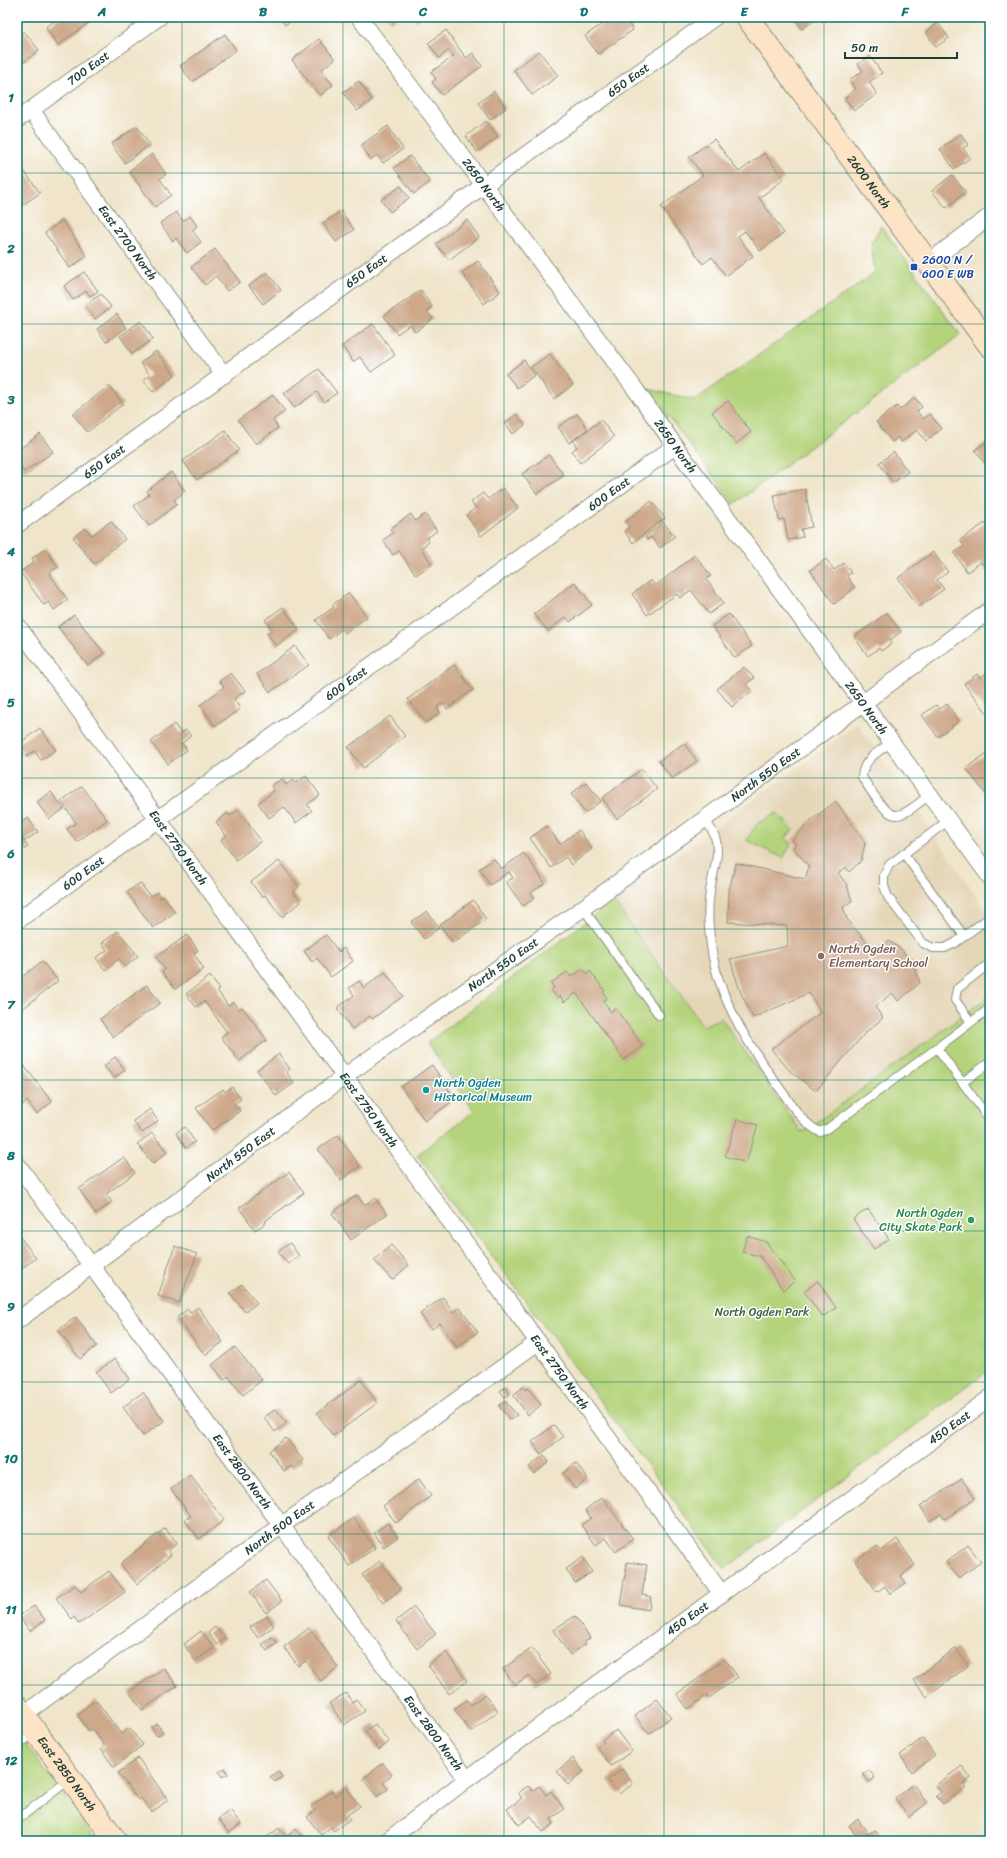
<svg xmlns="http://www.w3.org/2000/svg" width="1007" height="1858" viewBox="0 0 1007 1858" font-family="Sriracha,sans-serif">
<rect width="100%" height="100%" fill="#fff"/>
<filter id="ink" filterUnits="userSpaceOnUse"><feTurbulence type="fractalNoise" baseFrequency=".025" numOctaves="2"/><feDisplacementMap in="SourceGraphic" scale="8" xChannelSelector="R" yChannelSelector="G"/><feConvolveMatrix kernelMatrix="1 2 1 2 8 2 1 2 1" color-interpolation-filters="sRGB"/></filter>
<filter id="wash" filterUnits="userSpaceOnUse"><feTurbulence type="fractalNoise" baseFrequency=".012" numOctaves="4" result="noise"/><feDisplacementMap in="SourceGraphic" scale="16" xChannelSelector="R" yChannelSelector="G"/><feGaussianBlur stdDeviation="0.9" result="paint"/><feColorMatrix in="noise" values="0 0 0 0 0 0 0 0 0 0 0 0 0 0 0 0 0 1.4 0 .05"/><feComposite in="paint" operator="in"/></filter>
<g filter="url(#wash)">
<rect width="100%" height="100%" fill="#f0e5ca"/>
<path fill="#e5d6b7" d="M858,724L990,916V996L802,1133L722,1019L703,1026L613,901Z"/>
<path fill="#b4d37a" stroke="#6a8857" d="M881,226L961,335L734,504L648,389L695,400L875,273L871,243Z
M777,813L793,829L785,839L792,843L783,858L746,840L758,823Z
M613,901L703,1026L721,1018L802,1133L990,996V1369L725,1569L417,1155L474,1111L427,1043Z
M17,1732L97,1841H17Z"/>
<g id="blocks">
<path fill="#cea88a" d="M60,17H91L93,20L58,45L46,27Z
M279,17H297L285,25Z
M387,17H397L391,22Z
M413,17H422L416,21Z
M612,17H624L633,30L598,54L585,36Z
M636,17H649L641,23Z
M794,17H815L817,19L802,29Z
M938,23L949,38L936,47L926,32Z
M446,30L466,58L473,53L482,66L442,95L432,82L436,79L431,72L454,56L449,50L439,58L428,43Z
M24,31L39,50L24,62L21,58L17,62V37Z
M225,34L236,50L192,82L180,66Z
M319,39L335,59L321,70L333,85L320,96L292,60Z
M539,51L558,76L532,95L514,70Z
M870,56L882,73L869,82L877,94L854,111L845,98L856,89L849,80L863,71L858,64Z
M359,81L372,100L357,111L343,92Z
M494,91L506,108L490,120L478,103Z
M486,121L498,137L477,152L466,136Z
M137,126L150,145L125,163L111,144Z
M388,126L403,149L383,163L377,155L371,160L361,145Z
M961,134L968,145L963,148L970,158L954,169L940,149Z
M714,139L739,172L764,153L784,179L759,198L784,233L760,251L745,231L738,236L753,256L726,276L712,257L703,264L661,207L703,175L689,157Z
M152,154L166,174L160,179L171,195L155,207L129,171Z
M410,156L430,182L414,194L394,168Z
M17,161L40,193L17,209Z
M952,175L966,192L946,208L932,191Z
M401,186L409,198L390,212L381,200Z
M341,211L354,230L336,242L323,223Z
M176,212L183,221L190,216L197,226L192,230L201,242L187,253L176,238L173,241L160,223Z
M62,220L87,256L70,268L45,233Z
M467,220L479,237L449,260L436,244Z
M215,249L240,282L227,291L216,276L205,285L191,267Z
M478,261L500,292L484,304L462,273Z
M84,272L98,291L90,296L86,291L73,300L64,286Z
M267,272L281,290L263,304L249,286Z
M421,290L432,307L427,311L433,319L415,332L410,325L397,334L384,316Z
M101,294L111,307L95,319L85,305Z
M117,314L126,328L106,342L97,329Z
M141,321L153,339L132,354L120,336Z
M373,324L395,355L371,372L360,357L353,362L342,346Z
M156,351L175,375L153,392L143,380L150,375L140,363Z
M550,354L573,385L554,399L531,367Z
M524,360L535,375L517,388L506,374Z
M319,369L337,393L324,402L317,392L294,408L284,393Z
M109,386L123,404L87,432L73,414Z
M273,395L285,411L273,420L278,428L256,444L238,420Z
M915,398L922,407L917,411L923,419L930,414L941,429L926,441L917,430L901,442L898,437L892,442L876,422L897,406L900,410Z
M728,401L751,432L736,444L712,412Z
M516,414L525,425L513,434L505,423Z
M577,414L588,429L569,443L558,427Z
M601,420L614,437L580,463L572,451L577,447L573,441Z
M225,430L239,450L197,480L183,461Z
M40,434L53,452L24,472L17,462V451Z
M990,439V471L975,450Z
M894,452L908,472L893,483L879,463Z
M549,455L564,475L537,494L522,474Z
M171,472L185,491L174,500L177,504L149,526L134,506L149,495L147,491Z
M503,488L518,508L481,536L466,515L476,508L471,502L483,493L488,499Z
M805,489L812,527L801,529L803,537L788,540L784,519L779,520L774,495Z
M651,501L665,518L633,543L624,531L629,527L625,522Z
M411,514L415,521L425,514L437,531L427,538L429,542L421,548L432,564L416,575L399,551L393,555L383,540L393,533L390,529Z
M111,521L125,539L94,564L73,537L85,528L92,535Z
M663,522L675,536L660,548L651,537L647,540L645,537Z
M985,523L990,530V565L985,569L981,562L967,572L954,553L964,546L960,540Z
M45,549L58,567L49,573L68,600L54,610L49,602L44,605L20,572L34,562L32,558Z
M933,552L948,572L937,580L944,589L919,607L898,578Z
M695,555L711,576L706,579L724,603L709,614L691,590L680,598L677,594L647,615L632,594L651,580L655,586Z
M826,559L834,570L844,563L851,573L847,576L855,588L834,604L810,570Z
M575,582L592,605L570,622L566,617L548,631L534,614Z
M349,593L367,617L345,633L342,629L329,639L316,620L334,607L332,605Z
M283,607L299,630L276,646L267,633L272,630L265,620Z
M887,613L901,632L890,640L892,643L881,651L879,648L868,656L854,637Z
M729,614L752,646L735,658L712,626Z
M74,615L104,653L88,666L58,627Z
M295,646L309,665L270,692L257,674Z
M454,665L473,690L447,709L443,703L437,707L440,713L426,723L408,699Z
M744,667L754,678L746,684L752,691L732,707L717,689Z
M990,670V712L988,714L964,684L977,674L980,678Z
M231,673L245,691L234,699L240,709L215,726L200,705L224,687L219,681Z
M947,704L959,721L938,737L922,715L936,705L940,709Z
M390,716L405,736L363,768L348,747Z
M174,724L181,733L186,730L191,736L182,743L187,750L168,764L151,742Z
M40,728L56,750L41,760L34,751L26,757L17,745Z
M684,743L697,761L672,779L659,761Z
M990,751V795L988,797L966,768Z
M642,769L657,789L617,819L602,798Z
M306,776L320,795L307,805L312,811L296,823L284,807L269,818L258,803L274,791L271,786L282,779L286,785L293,780L296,783Z
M586,782L601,801L585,813L571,794Z
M82,786L107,820L77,842L67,829L76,823L61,801Z
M51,792L64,809L49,819L37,802Z
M836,801L865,843L861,861L849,872L846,867L838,873L847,885L852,901L843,907L847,919L874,951L889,941L901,949L913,964L920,983L898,1001L892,993L875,1007L883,1018L865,1033L816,1091L791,1072L771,1049L821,1012L809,993L753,1018L740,991L730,959L788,946L787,926L728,922L729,890L736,863L805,879L809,866L793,848L796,844L792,840L810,821Z
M238,810L261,841L236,860L221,840L226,836L216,822L228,813L230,816Z
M28,818L38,832L25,841L17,830V826Z
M547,826L560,844L579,830L592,849L571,865L566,857L551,868L530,838Z
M17,832L28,847L17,854Z
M524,853L545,883L531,893L535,898L523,906L506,882L513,878L509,872L490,885L479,869L494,859L501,869Z
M279,861L299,887L293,892L301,902L282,917L265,895L262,897L251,882Z
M140,883L150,896L157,892L161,898L164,896L175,912L153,928L127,892Z
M473,900L486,919L453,943L440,925Z
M427,911L439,928L424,939L411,922Z
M118,931L138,956L125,967L119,959L105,970L96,958L107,950L102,943Z
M187,935L198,950L194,954L204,969L175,989L162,972L165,969L156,957Z
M326,935L339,952L344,948L353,961L331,977L317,958L312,962L304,951Z
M42,961L58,981L17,1013V981Z
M583,969L587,974L590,971L605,991L603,992L607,998L603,1001L611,1012L615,1008L643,1046L624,1060L576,993L564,1002L560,996L557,998L551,990L554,988L551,983L567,972L571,977Z
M385,972L403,996L372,1019L370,1016L352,1029L337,1008L354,995L349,988L359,981L364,988Z
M210,976L219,989L217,990L228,1006L233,1002L239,1010L242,1007L267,1040L239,1061L221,1037L227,1032L204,1001L196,1007L186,994Z
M147,985L160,1003L113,1037L100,1019Z
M279,1054L290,1069L286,1072L294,1083L276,1096L257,1070Z
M115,1057L125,1070L114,1078L104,1066Z
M22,1063L52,1102L37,1114L27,1101L22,1105L17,1098V1067Z
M432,1065L451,1093L446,1097L450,1103L425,1121L401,1087Z
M232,1087L241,1099L234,1104L240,1111L212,1130L196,1108L223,1089L225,1092Z
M150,1109L158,1121L142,1133L133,1121Z
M737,1119L758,1125L746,1163L725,1156Z
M185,1127L195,1142L186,1148L176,1133Z
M152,1133L167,1152L153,1164L137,1144Z
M338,1135L360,1166L341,1180L318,1149Z
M124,1157L135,1173L106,1194L112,1202L96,1214L79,1189Z
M289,1172L304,1193L265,1221L266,1223L255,1230L239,1208Z
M357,1195L364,1205L375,1198L387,1214L351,1240L332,1213Z
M868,1209L889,1239L874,1249L853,1219Z
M747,1236L766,1242L795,1281L783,1290L760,1256L742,1252Z
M20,1237L36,1258L17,1272V1240Z
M290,1243L299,1256L288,1264L278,1252Z
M391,1245L409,1265L392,1280L374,1260Z
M175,1246L197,1254L179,1303L158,1296Z
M818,1281L836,1308L822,1317L804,1291Z
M242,1284L257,1303L245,1312L230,1293Z
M443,1297L453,1312L460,1308L478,1332L457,1347L440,1323L432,1329L420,1314Z
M198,1307L223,1342L205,1355L177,1317L188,1309L190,1313Z
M76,1317L97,1346L80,1359L58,1330Z
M235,1347L262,1380L243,1395L228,1376L224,1380L212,1365Z
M115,1359L130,1379L111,1393L96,1372Z
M361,1380L377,1403L333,1436L317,1413Z
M505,1387L510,1394L505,1397L500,1391Z
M523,1387L525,1390L528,1388L541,1405L528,1415L513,1395Z
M143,1392L164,1421L143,1436L123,1407Z
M505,1401L517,1415L510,1420L499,1406Z
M276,1409L287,1423L275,1432L264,1417Z
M554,1425L563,1437L541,1454L532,1442Z
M286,1438L303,1460L293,1468L291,1466L284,1471L269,1451Z
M544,1455L549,1462L534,1474L529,1467Z
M576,1463L588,1479L575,1489L563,1473Z
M190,1475L224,1520L199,1539L185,1520L191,1516L171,1489Z
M419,1479L431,1496L396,1523L383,1506Z
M962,1479L975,1498L945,1519L941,1514L930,1521L920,1506Z
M602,1497L633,1539L616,1552L606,1538L596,1545L581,1525L591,1518L585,1510Z
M354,1518L375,1548L349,1566L328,1536Z
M388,1523L398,1537L384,1547L374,1533Z
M165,1528L177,1543L168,1551L171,1555L137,1584L120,1564Z
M897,1539L915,1565L901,1576L906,1583L890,1594L885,1586L877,1592L855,1561L877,1546L881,1551Z
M968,1545L981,1562L959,1578L946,1562Z
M583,1557L592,1572L575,1583L566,1569Z
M380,1561L401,1589L383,1603L362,1575Z
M627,1562L647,1565L642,1595L651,1597L649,1610L620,1605Z
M109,1571L125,1592L79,1624L74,1617L72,1619L56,1598L75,1585L81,1592Z
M266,1580L282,1601L266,1613L250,1592Z
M34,1606L45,1620L30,1631L19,1616Z
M414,1607L436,1634L417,1649L396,1621Z
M267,1616L274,1626L258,1638L250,1627Z
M575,1616L590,1638L585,1642L586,1644L570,1655L553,1630Z
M215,1627L225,1638L217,1645L208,1633Z
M309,1628L338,1667L321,1681L306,1661L298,1666L284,1647Z
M201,1631L214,1648L195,1661L184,1644Z
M272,1637L277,1643L267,1651L262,1644Z
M532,1648L551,1674L536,1685L529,1675L515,1685L503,1669Z
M956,1648L968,1666L927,1697L914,1680Z
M446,1652L467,1681L449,1694L428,1665Z
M725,1659L738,1677L709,1698L707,1695L688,1709L677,1694Z
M164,1668L177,1686L142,1710L129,1692Z
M346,1693L352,1702L356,1699L365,1711L344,1725L329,1703Z
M485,1694L498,1711L471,1732L454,1709L467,1700L471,1705Z
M657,1699L671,1717L649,1734L635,1716Z
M96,1700L121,1734L129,1728L143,1745L114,1767L101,1749L105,1746L92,1729L89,1731L77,1714Z
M157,1724L163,1732L157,1736L151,1728Z
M375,1724L389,1742L379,1750L365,1731Z
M616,1730L632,1751L611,1766L597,1747L604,1742L602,1740Z
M923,1738L935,1755L912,1772L900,1755Z
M138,1758L168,1800L152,1812L141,1798L138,1800L118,1773Z
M573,1758L584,1772L568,1785L557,1771Z
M383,1763L392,1775L383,1783L388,1789L377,1797L363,1779Z
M962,1766L971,1778L963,1784L966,1787L943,1804L936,1796L941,1792L936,1785Z
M225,1768L228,1774L222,1777L219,1772Z
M622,1769L633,1784L619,1794L608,1780Z
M869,1770L875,1778L869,1782L863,1774Z
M278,1771L282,1777L275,1782L270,1777Z
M913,1784L927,1803L909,1817L895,1798Z
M528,1786L532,1791L539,1786L546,1795L551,1791L564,1809L551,1819L554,1824L543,1832L531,1816L519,1825L507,1809L522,1798L518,1793Z
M346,1787L360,1806L347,1815L350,1819L334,1831L331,1827L321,1835L307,1817L315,1811L311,1807L332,1791L335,1796Z
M230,1810L241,1824L229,1833L218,1819Z
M858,1819L868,1834L875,1830L882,1840L850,1841L857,1837L849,1825Z
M279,1828L286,1837L296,1829L305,1841H268L266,1838Z"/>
</g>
</g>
<g filter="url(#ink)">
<use href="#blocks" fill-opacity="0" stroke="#88917f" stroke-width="1"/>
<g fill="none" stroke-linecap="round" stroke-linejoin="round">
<g stroke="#88917f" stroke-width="10">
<path id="lane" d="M892,742C878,752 863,759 862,777C868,786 885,816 896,815C907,815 921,801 930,794
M705,819C708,824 713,831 715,837C721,854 712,875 710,891C708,905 708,923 710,937C715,995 748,1044 781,1090C792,1105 802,1123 820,1132L827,1129L937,1048L987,1116L990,1114
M949,820L889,865L884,876V886L888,897L923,943L933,948H945L955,943L990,917
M904,854L964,936
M583,908L659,1015
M971,1022L955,1000L957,989L990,963
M937,1048L990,1008
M963,1082L990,1062
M17,1746L35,1732
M17,1820L70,1779"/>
</g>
<g stroke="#88917f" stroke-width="18">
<g id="street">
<path id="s1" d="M359,17L635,389L675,446L990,877"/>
<path id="s2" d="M31,110L224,375"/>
<path id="s3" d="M17,120L159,17"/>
<path d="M928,263L990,216"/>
<path id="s4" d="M17,525L715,17"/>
<path id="s5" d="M17,625C251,948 486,1272 722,1594"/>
<path id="s6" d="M17,921L675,446"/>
<path id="s7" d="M17,1164L467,1779"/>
<path id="s8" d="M17,1321L345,1076L583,908L990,610"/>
<path id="s9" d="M23,1715L281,1526L538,1342"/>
<path id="s10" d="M387,1841L467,1779L990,1398"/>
</g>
</g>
<g stroke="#88917f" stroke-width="24">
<g id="secondary">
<path id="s11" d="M747,17L990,346"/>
<path id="s12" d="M17,1706L116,1841"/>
</g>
</g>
<use href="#lane" stroke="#fff" stroke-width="8"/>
<use href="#street" stroke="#fff" stroke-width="16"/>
<use href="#secondary" stroke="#fee4c6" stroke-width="22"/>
</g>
</g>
<path fill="none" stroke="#0f766e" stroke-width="1" stroke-opacity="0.55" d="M182,17V1841M343,17V1841M504,17V1841M664,17V1841M824,17V1841M17,173H990M17,324H990M17,476H990M17,627H990M17,778H990M17,929H990M17,1080H990M17,1231H990M17,1382H990M17,1534H990M17,1685H990"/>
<rect fill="#1a4fb4" stroke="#fff" stroke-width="1.5" x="910" y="263" width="8" height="8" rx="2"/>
<circle fill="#8d6e63" stroke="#fff" stroke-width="1.5" cx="821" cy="956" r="4"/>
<circle fill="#0f9aa8" stroke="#fff" stroke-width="1.5" cx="426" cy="1090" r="4"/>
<circle fill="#2e9e5b" stroke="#fff" stroke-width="1.5" cx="971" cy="1220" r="4"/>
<g text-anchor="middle" stroke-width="3" stroke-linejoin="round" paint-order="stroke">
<g font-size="12" fill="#1f3d34" stroke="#fff">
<text dy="4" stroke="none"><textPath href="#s3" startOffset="88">700 East</textPath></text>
<text dy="4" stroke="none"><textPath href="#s4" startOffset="756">650 East</textPath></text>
<text dy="4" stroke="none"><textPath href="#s11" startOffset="205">2600 North</textPath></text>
<text dy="4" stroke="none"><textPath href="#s1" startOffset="209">2650 North</textPath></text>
<text dy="4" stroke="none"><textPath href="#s2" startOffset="164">East 2700 North</textPath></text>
<text dy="4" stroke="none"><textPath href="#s4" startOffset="432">650 East</textPath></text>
<text dy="4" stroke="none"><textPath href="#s1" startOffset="533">2650 North</textPath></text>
<text dy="4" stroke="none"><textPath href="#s4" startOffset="108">650 East</textPath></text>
<text dy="4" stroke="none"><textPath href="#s6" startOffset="730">600 East</textPath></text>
<text dy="4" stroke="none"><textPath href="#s6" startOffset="406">600 East</textPath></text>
<text dy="4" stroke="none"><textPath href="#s1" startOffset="857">2650 North</textPath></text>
<text dy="4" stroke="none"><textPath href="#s8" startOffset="927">North 550 East</textPath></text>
<text dy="4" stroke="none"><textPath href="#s5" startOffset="275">East 2750 North</textPath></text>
<text dy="4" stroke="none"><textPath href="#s6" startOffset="82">600 East</textPath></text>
<text dy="4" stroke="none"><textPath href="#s8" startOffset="603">North 550 East</textPath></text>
<text dy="4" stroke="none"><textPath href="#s5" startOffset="599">East 2750 North</textPath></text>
<text dy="4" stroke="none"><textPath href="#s8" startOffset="279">North 550 East</textPath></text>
<text dy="4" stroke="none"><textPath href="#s5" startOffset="923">East 2750 North</textPath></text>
<text dy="4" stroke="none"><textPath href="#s10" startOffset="698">450 East</textPath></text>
<text dy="4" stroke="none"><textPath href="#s7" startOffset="381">East 2800 North</textPath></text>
<text dy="4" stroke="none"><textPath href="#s9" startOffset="318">North 500 East</textPath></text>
<text dy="4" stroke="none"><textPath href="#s10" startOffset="374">450 East</textPath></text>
<text dy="4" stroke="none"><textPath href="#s7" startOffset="705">East 2800 North</textPath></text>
<text dy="4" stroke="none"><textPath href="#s12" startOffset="84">East 2850 North</textPath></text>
</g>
<g font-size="12" fill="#164399" stroke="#fff" text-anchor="start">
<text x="922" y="264">2600 N /<tspan x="922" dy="14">600 E WB</tspan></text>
</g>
<g font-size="12" fill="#785e54" stroke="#fff" text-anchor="start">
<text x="829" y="953">North Ogden<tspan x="829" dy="14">Elementary School</tspan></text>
</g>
<g font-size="12" fill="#0d838f" stroke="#fff" text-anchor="start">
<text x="434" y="1087">North Ogden<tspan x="434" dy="14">Historical Museum</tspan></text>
</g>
<g font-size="12" fill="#27864d" stroke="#fff" text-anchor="end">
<text x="963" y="1217">North Ogden<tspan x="963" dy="14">City Skate Park</tspan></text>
</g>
<g font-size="12" fill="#446246" stroke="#fff">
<text x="762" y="1316">North Ogden Park</text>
</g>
</g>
<rect width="1007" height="1858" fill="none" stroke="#fff" stroke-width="44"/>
<path d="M845 52v6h112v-6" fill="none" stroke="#1f3d34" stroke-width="2"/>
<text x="851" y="52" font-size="12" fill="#1f3d34" stroke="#ffffff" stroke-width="3" paint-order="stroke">50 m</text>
<rect x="22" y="22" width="963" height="1814" fill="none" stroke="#0f766e" stroke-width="1.5"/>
<g font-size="13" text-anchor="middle" font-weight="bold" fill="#0f766e">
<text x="102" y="16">A</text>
<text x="263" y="16">B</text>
<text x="423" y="16">C</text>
<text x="584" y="16">D</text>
<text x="744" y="16">E</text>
<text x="905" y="16">F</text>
<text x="11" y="102">1</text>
<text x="11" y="253">2</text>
<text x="11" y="404">3</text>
<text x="11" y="556">4</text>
<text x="11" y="707">5</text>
<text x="11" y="858">6</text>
<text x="11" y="1009">7</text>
<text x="11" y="1160">8</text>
<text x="11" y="1311">9</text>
<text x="11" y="1463">10</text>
<text x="11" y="1614">11</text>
<text x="11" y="1765">12</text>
</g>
</svg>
